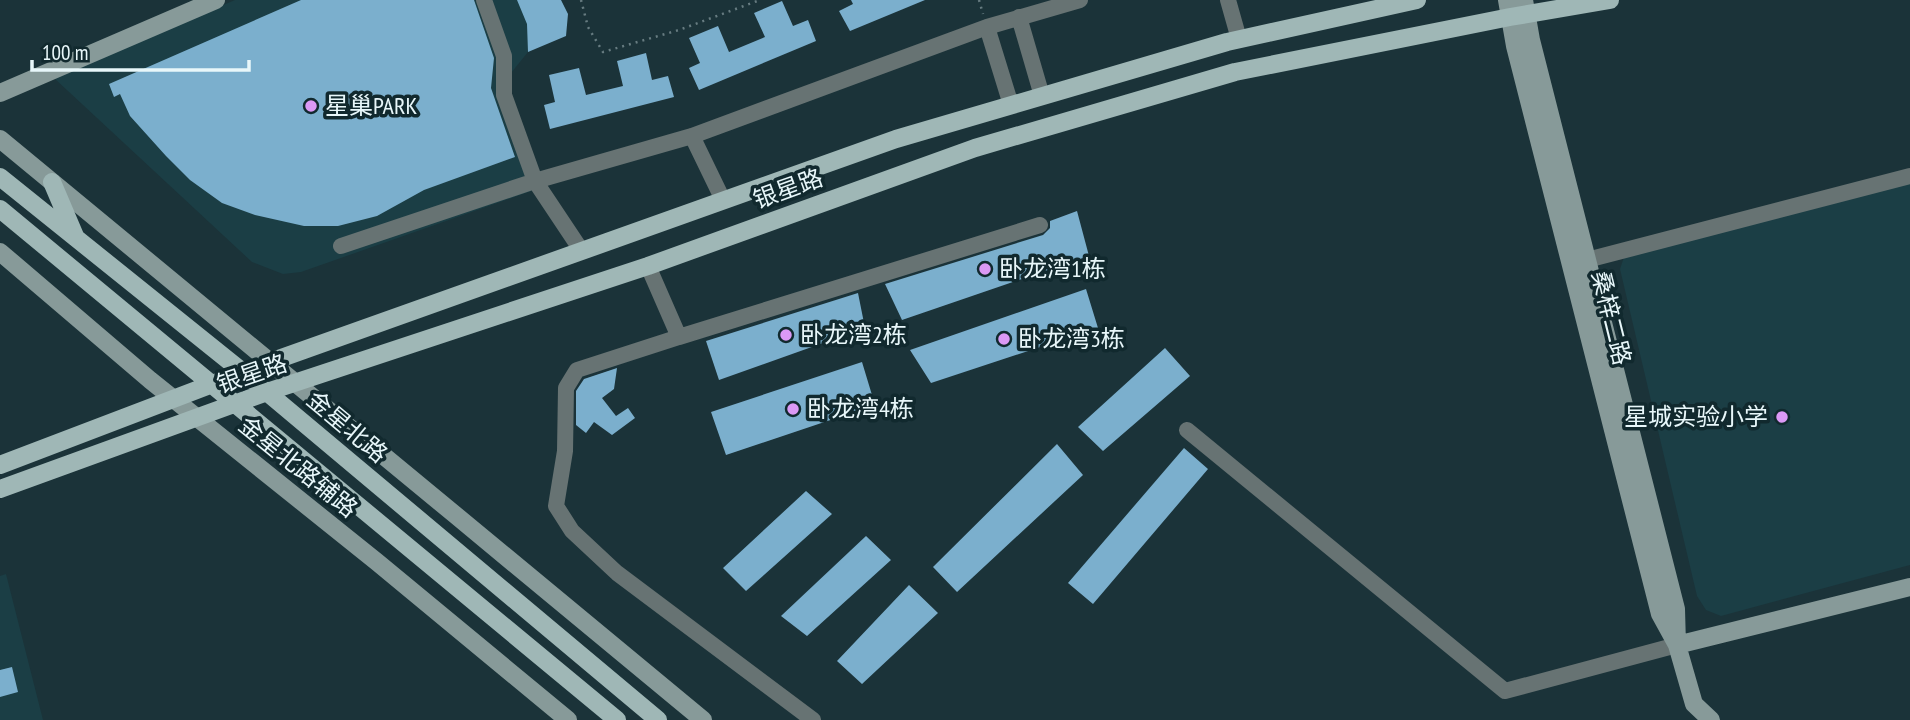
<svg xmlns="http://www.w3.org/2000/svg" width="1910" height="720" viewBox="0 0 1910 720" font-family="'PT Sans Narrow','Noto Sans SC',sans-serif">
<rect width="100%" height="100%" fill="#1b3339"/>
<path fill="#1b3e45" d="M235,0H561L568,14L528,52L503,83L540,188L301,272L283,274L252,262L54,78Z
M1910,182V565L1721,616L1706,610L1697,596L1620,269L1624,257Z
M6,574L43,720H0V576Z"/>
<path fill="#7bafcd" d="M301,0H474L494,58L491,88L515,157L424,190L377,216L338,226H304L255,215L222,203L190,180L166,156L130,116L120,94L114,97L109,84Z
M517,0H561L568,14L566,36L528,52L527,24Z
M851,0H925L850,31L839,11L853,4Z
M782,1L793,26L808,20L816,41L699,90L689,68L700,63L689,38L718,26L729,52L765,37L754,13Z
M646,53L652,80L668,76L674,97L550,129L544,105L555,102L549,75L579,68L586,95L623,86L617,61Z
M1077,211L1089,256L902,320L885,284L1043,235L1050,228V221Z
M1086,289L1098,328L931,383L910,350Z
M858,293L865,328L719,380L706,341Z
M1165,348L1190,376L1103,451L1078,427Z
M862,362L875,405L726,455L711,412Z
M617,368L614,389L602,398L616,416L628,408L635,418L612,435L594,422L586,433L576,425V391L584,379Z
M1057,444L1083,475L957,592L933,567Z
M1184,448L1208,469L1093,604L1068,583Z
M806,491L832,514L746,591L723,568Z
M866,536L891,560L807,636L781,616Z
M909,585L938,613L862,684L837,661Z
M12,667L18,692L0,697V670Z"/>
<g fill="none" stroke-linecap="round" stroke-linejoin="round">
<path stroke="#677c81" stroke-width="2.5" stroke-dasharray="2 5" stroke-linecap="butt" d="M581,0L588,27L603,52L679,30L760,0
M979,0L983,14"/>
<path stroke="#677373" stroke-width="16" d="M484,0L504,56V95L535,181L581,250
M1228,0L1239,39
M1019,17L1042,96
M987,27L1011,105
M692,136L723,200
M341,246L535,181L692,136L987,27L1080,0
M1587,260L1910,176
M648,266L679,337L577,370L566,388L565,451L556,506L572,531L617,573L813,720
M679,337L1040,225
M1187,430L1505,691L1677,645"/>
<path stroke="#879a99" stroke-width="18" d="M1507,0L1515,46L1660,614L1677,645L1676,609L1531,40L1524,0
M0,93L216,0
M0,139C234,332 469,526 703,720
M0,252L150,380L377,562L568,720
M1711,720L1694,704L1677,645L1910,587"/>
<path stroke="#9fb7b6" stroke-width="18" d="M0,177L244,373L658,720
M52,182L75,236
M0,209L617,720
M0,465L273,361L896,139L1227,42L1417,0
M0,489L267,392L648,266L975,148L1235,72L1510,17L1610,0"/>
</g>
<g fill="#db99f5" stroke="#11292e" stroke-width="2.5">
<circle cx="311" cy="106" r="7"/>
<circle cx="985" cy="269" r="7"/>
<circle cx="786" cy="335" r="7"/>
<circle cx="1004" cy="339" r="7"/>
<circle cx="793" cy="409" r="7"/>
<circle cx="1782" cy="417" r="7"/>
</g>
<g text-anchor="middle" stroke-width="7" stroke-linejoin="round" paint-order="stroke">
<g font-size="24" fill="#e8f7fa" stroke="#11292e" text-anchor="start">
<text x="325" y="114">星巢PARK</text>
<text x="999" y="277">卧龙湾1栋</text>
<text x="800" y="343">卧龙湾2栋</text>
<text x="1018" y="347">卧龙湾3栋</text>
<text x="807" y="417">卧龙湾4栋</text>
<text x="1768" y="425" text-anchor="end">星城实验小学</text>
</g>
<g font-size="24" fill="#e8f7fa" stroke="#11292e">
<text transform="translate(788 189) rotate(-20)" y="8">银星路</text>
<text transform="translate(1611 318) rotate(76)" y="8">桑梓二路</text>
<text transform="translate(252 374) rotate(-19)" y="8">银星路</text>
<text transform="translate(347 427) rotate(40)" y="8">金星北路</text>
<text transform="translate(298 467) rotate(39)" y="8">金星北路辅路</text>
</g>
</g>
<path d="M32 60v10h217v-10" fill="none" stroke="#e8f7fa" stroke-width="3.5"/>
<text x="42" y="60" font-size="21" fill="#e8f7fa" stroke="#11292e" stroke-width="5" paint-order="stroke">100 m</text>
</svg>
